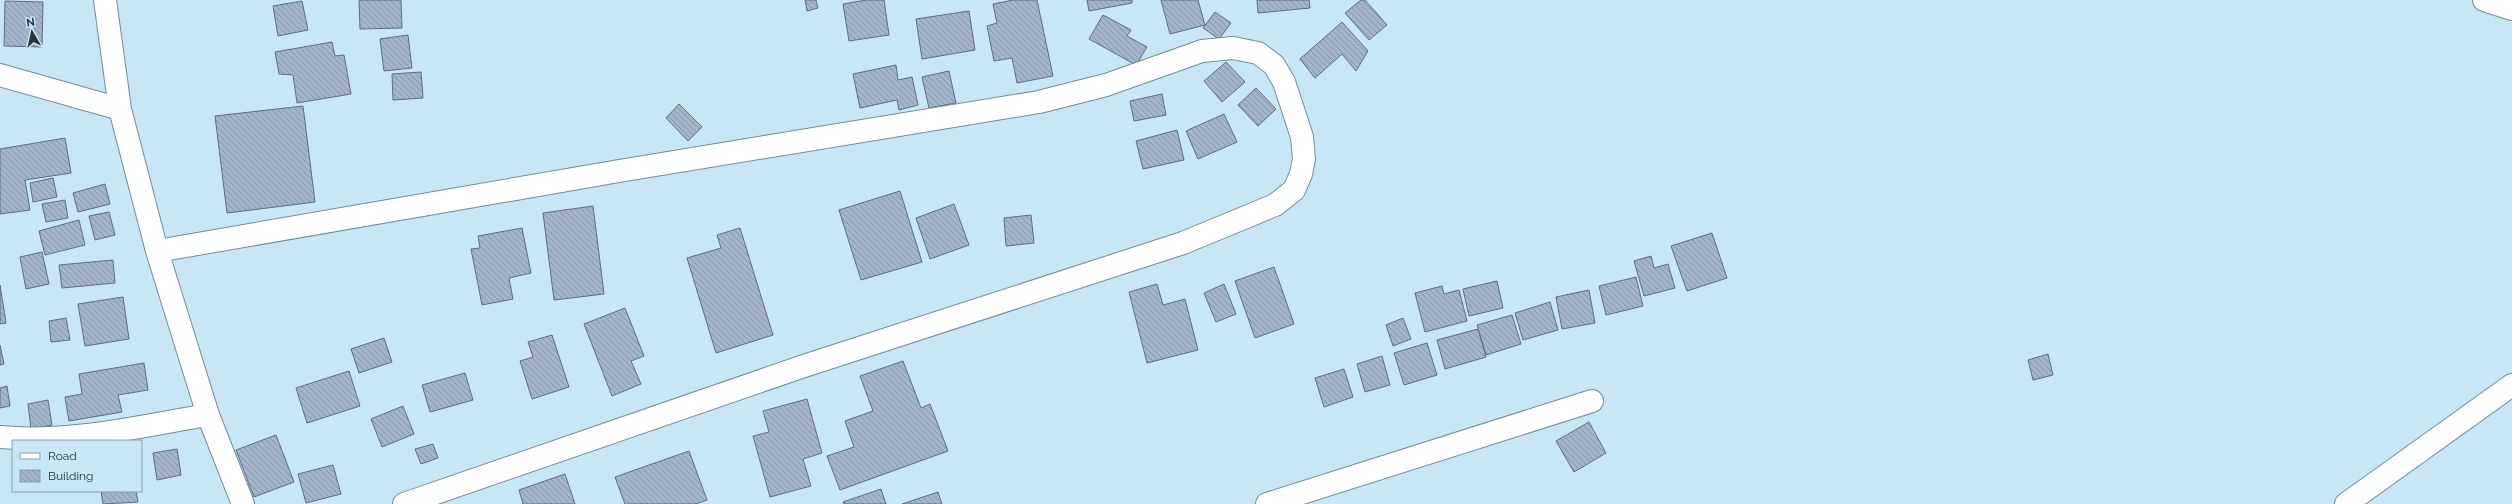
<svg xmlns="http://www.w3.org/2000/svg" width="2512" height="504" viewBox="0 0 2512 504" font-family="Raleway,sans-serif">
<defs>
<pattern id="building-back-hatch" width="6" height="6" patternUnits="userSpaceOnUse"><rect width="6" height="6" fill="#a4b5cb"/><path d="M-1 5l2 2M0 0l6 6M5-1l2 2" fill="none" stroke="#8694a6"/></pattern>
</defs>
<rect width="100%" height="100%" fill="#c8e6f4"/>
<path fill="url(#building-back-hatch)" stroke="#5e6d81" d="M359,0H401L402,28L360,29Z
M805,0H816L818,8L807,11Z
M866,0H884L889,35L849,41L843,4Z
M1013,0H1037L1053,76L1017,83L1012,58L994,61L987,26L997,23L993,4Z
M1087,0H1132V3L1089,11Z
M1161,0H1198L1205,25L1170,34Z
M1257,0H1309L1310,8L1258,13Z
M1361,0H1365L1387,25L1369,40L1345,13Z
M5,1L43,2L42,47L4,46Z
M302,1L308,30L278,36L273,6Z
M969,11L975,50L922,59L916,19Z
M1215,12L1231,23L1219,39L1203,28Z
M1103,15L1131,30L1127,36L1147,47L1136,65L1089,39Z
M1342,22L1368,51L1356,71L1342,54L1315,78L1300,59Z
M408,35L412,68L384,71L380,39Z
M332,42L335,56L344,55L351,94L297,103L293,75L279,74L275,52Z
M1226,62L1245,82L1222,102L1204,81Z
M896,65L898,80L912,77L918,105L899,110L897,100L860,108L853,74Z
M949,71L956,103L929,108L922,77Z
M421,72L423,98L393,100L392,74Z
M1256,88L1276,109L1258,126L1238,105Z
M1162,94L1166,115L1134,121L1130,101Z
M679,104L702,127L688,141L666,118Z
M303,106L315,202L227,213L215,116Z
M1224,114L1237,142L1198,159L1186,131Z
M1177,130L1184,160L1143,169L1136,141Z
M65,138L71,173L25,180L30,210L0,214V149Z
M53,178L57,197L33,202L30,183Z
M105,184L110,204L78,212L73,193Z
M900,191L922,262L861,280L839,210Z
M65,200L68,218L46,222L42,204Z
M954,204L969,245L930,259L916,218Z
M593,206L604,294L554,300L543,213Z
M109,212L115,235L95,240L89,216Z
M1031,215L1034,243L1006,246L1004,218Z
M79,220L85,245L45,255L39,231Z
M522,228L531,273L509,278L513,299L482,305L471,249L480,248L478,236Z
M740,228L773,335L716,353L687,258L721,248L717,235Z
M1712,233L1727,278L1687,291L1671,246Z
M42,252L49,284L26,289L20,257Z
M1651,256L1654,268L1668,264L1675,288L1644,296L1634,261Z
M113,260L115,283L62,288L59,265Z
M1274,267L1294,324L1255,338L1235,281Z
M1636,277L1643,306L1606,315L1599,286Z
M1497,281L1503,308L1469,316L1463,289Z
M1157,284L1163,305L1185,299L1198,350L1147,363L1129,292Z
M1224,284L1236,314L1216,322L1204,293Z
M0,285L6,323L0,324Z
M1442,286L1444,294L1459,290L1467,321L1425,332L1415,293Z
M1589,290L1595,323L1562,329L1556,297Z
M123,297L129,339L85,346L78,304Z
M1550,302L1558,330L1523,340L1515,313Z
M625,308L644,356L631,361L641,384L612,396L584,324Z
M1512,315L1521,344L1486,355L1477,325Z
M66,318L70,340L51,342L49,321Z
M1403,318L1411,339L1393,346L1386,325Z
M1478,329L1486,357L1445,369L1437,340Z
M552,335L569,387L532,399L520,361L533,357L528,342Z
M384,338L392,362L359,373L351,349Z
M1427,343L1437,375L1404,385L1394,353Z
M0,345L4,364L0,365Z
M2048,354L2053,375L2033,380L2028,360Z
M1382,356L1390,385L1365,392L1357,364Z
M903,361L921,408L930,404L948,451L840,490L827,456L854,447L845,421L873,411L860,376Z
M144,363L148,390L118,395L122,412L69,421L65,397L82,394L79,374Z
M1344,369L1353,397L1324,407L1315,378Z
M349,371L360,406L307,423L296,388Z
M465,373L473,400L430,412L422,385Z
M7,386L10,406L0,408V388Z
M807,399L822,453L803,459L811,486L770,497L753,436L769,432L763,411Z
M48,400L52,425L31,429L28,404Z
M403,406L414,434L382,447L371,419Z
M1589,422L1606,453L1574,472L1556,441Z
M276,435L294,482L254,497L236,450Z
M433,444L438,458L421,464L415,449Z
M177,449L181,475L157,480L153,453Z
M689,451L707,500L695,504H625L615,477Z
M333,465L341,494L306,503L298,474Z
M565,474L575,504H523L519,490Z
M881,489L886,504H844L843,502Z
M101,491H136L138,502L103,504Z
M938,492L942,504H902Z"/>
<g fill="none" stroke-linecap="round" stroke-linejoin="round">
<g stroke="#718e9a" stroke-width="24">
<path id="minor" d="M105,0L120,109L157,251L208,415L243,504
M2484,0L2512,9
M0,75L120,109
M157,251L619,171L1039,102L1106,85L1202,51L1233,48L1258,53L1274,65L1284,82L1302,137L1304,159L1301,174L1294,190L1275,205L1183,243L804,366L404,504
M0,437C69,444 140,426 208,415
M1267,504L1592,401
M2346,504L2512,385"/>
</g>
<use href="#minor" stroke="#fff" stroke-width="22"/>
</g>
<rect x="12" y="440" width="130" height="52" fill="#c8e6f4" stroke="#889ea9"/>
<rect x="20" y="453" width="20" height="6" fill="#ffffff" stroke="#889ea9"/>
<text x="48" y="460" font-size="12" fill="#273338">Road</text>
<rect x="20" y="470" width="20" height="12" fill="url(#building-back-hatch)" stroke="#889ea9"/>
<text x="48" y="480" font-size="12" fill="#273338">Building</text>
<g transform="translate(32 32) rotate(351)" stroke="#c8e6f4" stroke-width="3" paint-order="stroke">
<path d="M0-3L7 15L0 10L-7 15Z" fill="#273338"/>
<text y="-6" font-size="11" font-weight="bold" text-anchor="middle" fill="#273338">N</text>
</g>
</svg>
